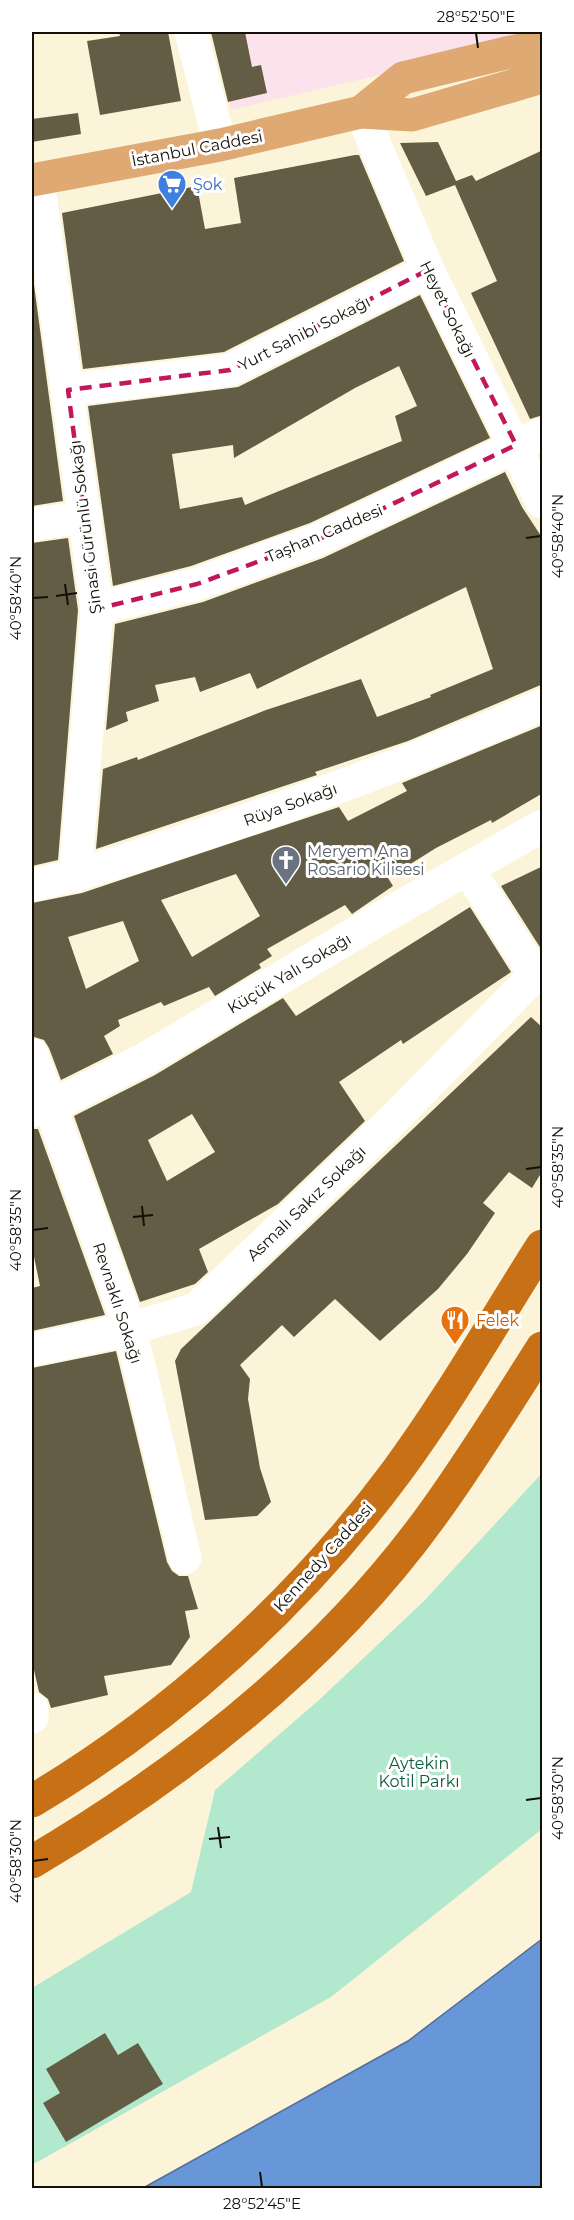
<svg xmlns="http://www.w3.org/2000/svg" width="574" height="2220" viewBox="0 0 574 2220" font-family="Montserrat,sans-serif">
<rect width="100%" height="100%" fill="#fcf4d8"/>
<path fill="#fce2ea" d="M214,32H542V37L231,110Z"/>
<path fill="#b2e9ce" d="M542,1473V1829L331,1997L32,2165V1988L191,1892L215,1790L319,1700L423,1602Z"/>
<path fill="#6797d8" stroke="#4e6f99" stroke-width="1.5" d="M542,1939V2188H143L408,2041Z"/>
<path fill="#645d45" fill-rule="evenodd" d="M119,32H168L181,101L100,115L87,41L120,36Z
M211,32H245L252,67L261,65L267,93L228,102Z
M78,113L81,134L32,142V119Z
M438,142L456,181L472,175L476,181L543,150V415L530,419L471,293L497,281L455,185L426,196L400,143Z
M355,155H359L404,261L224,352L83,369L62,213L197,186L205,229L241,223L234,178Z
M32,270L63,501L32,506Z
M420,295L490,438L310,523L191,566L113,586L88,406L238,387ZM399,366L417,406L395,416L402,441L245,505L242,497L180,509L172,454L233,445L234,458L355,388Z
M505,472L522,507L543,539V684L408,741L315,772L317,775L96,849L103,769L137,757L138,760L266,710L361,679L377,717L431,697L430,695L493,669L466,587L257,689L250,673L200,692L195,677L155,685L159,701L126,712L128,721L106,730L115,624L203,602L323,558Z
M68,538L78,610L58,860L32,866V543Z
M543,725V793L492,823L491,820L436,848L388,878L393,886L352,914L345,905L267,949L272,956L259,964L261,968L215,996L209,987L164,1006L161,1002L118,1020L120,1026L104,1036L113,1054L61,1080L49,1048L44,1040L34,1037L32,1029V903L82,893L339,807L348,821L407,791L402,783ZM236,874L260,916L192,957L161,900ZM123,921L139,961L86,989L68,937Z
M543,866V952L501,886Z
M470,907L511,972L403,1044L401,1040L339,1082L365,1121L278,1204L199,1249L208,1272L195,1284L140,1302L74,1116L155,1075L283,998L296,1016ZM192,1114L215,1152L167,1181L148,1140Z
M531,1017L543,1028V1170L532,1188L509,1172L483,1203L495,1213L467,1254L438,1289L380,1341L335,1299L294,1337L282,1325L240,1365L250,1379L248,1399L260,1468L271,1502L257,1516L205,1520L175,1361L181,1349Z
M32,1129H38L105,1315L32,1331V1288L40,1286L32,1247Z
M116,1351L167,1562L172,1571L179,1576H188L198,1609L185,1611L190,1637L171,1665L104,1676L108,1695L51,1708L48,1699L39,1692L32,1661V1368Z
M105,2033L118,2055L138,2043L163,2084L66,2142L43,2103L60,2093L46,2069Z"/>
<g fill="none" stroke-linecap="round" stroke-linejoin="round">
<path stroke="#fff" stroke-width="33" d="M191,32L220,145
M361,112L428,270L542,502
M38,179L97,609L75,876
M68,390L230,370L428,270
M32,525L86,516
M97,609L197,584L317,540L542,434
M32,885C88,874 142,854 198,836C314,798 430,754 542,705
M32,1055L130,1329L185,1558
M32,1111L50,1107L145,1059L376,921L542,826
M32,1350L130,1329L196,1309L394,1119L535,975L468,869
M32,1709V1717"/>
<path stroke="#dea973" stroke-width="33" d="M361,112L403,78L506,53L542,46
M32,180L220,145L361,112L412,115L542,77"/>
<path stroke="#c87015" stroke-width="33" d="M32,1801C172,1718 300,1602 397,1471C450,1399 494,1321 542,1246
M32,1862C186,1771 330,1658 435,1511C473,1458 507,1403 542,1348"/>
</g>
<path fill="none" stroke="#c2185b" stroke-width="4.5" stroke-dasharray="12 8" stroke-linejoin="round" d="M428,270L516,445L317,540L197,584L97,609L68,390L230,370Z"/>
<path fill="none" stroke="#131107" stroke-width="2" d="M476,33L478,48M526,538L541,536M65,584L68,605M56,596L77,593M33,598L48,597M526,1169L541,1167M142,1206L144,1226M133,1217L153,1215M33,1230L48,1228M526,1800L541,1798M218,1827L221,1848M209,1839L230,1837M33,1861L48,1859M260,2172L262,2187"/>
<defs>
<g id="supermarket-pin" transform="scale(1.5)"><path d="M0 17L-7.5 6A9.5 9.5 0 1 1 7.5 6Z" fill="#3f7fe0" stroke="#fff"/><path d="M-6-5.5h2.5l.6 2H6L4.5 2H-2.5L-4.4-4H-6ZM-1.5 3.2a1.3 1.3 0 1 0 .1 0ZM3 3.2a1.3 1.3 0 1 0 .1 0Z" fill="#fff"/></g>
<g id="church-pin" transform="scale(1.5)"><path d="M0 17L-7.5 6A9.5 9.5 0 1 1 7.5 6Z" fill="#6b7280" stroke="#fff"/><path d="M-1.2-6h2.4v3.5h3.3v2.4h-3.3V6h-2.4V-.1h-3.3v-2.4h3.3Z" fill="#fff"/></g>
<g id="restaurant-pin" transform="scale(1.5)"><path d="M0 17L-7.5 6A9.5 9.5 0 1 1 7.5 6Z" fill="#e8710a" stroke="#fff"/><path d="M-5-6h1v4h1v-4h1v4h1v-4h1v5L-1.5 .5V6h-2V.5L-5-1ZM5-6V6H3V1.5H1.5Q1.5-4 5-6Z" fill="#fff"/></g>
</defs>
<g fill-rule="evenodd">
<use href="#supermarket-pin" x="172" y="184"/>
<use href="#church-pin" x="286" y="860"/>
<use href="#restaurant-pin" x="455" y="1320"/>
</g>
<g text-anchor="middle" stroke-width="6" stroke-linejoin="round" paint-order="stroke">
<g font-size="16" fill="#131107" stroke="#fff">
<text transform="translate(197 148) rotate(-11)" y="6">İstanbul Caddesi</text>
<text transform="translate(448 309) rotate(64)" y="6">Heyet Sokağı</text>
<text transform="translate(304 333) rotate(-27)" y="6">Yurt Sahibi Sokağı</text>
<text transform="translate(85 527) rotate(-97)" y="6">Şinasi Gürünlü Sokağı</text>
<text transform="translate(324 533) rotate(-23)" y="6">Taşhan Caddesi</text>
<text transform="translate(290 804) rotate(-20)" y="6">Rüya Sokağı</text>
<text transform="translate(289 973) rotate(-31)" y="6">Küçük Yalı Sokağı</text>
<text transform="translate(306 1203) rotate(-44)" y="6">Asmalı Sakız Sokağı</text>
<text transform="translate(118 1303) rotate(72)" y="6">Revnaklı Sokağı</text>
<text transform="translate(323 1557) rotate(-48)" y="6">Kennedy Caddesi</text>
</g>
<g font-size="16" fill="#366cbe" stroke="#fff" text-anchor="start">
<text x="193" y="190">Şok</text>
</g>
<g font-size="16" fill="#5b616d" stroke="#fff" text-anchor="start">
<text x="307" y="857">Meryem Ana<tspan x="307" dy="18">Rosario Kilisesi</tspan></text>
</g>
<g font-size="16" fill="#c56008" stroke="#fff" text-anchor="start">
<text x="476" y="1326">Felek</text>
</g>
<g font-size="16" fill="#0c593d" stroke="#fff">
<text x="419" y="1769">Aytekin<tspan x="419" dy="18">Kotil Parkı</tspan></text>
</g>
</g>
<rect width="574" height="2220" fill="none" stroke="#ffffff" stroke-width="66"/>
<rect x="33" y="33" width="508" height="2154" fill="none" stroke="#131107" stroke-width="2"/>
<g font-size="15" text-anchor="middle" fill="#131107">
<text x="476" y="22">28°52'50"E</text>
<text transform="translate(558 536) rotate(-90)" y="5">40°58'40"N</text>
<text transform="translate(16 598) rotate(-90)" y="5">40°58'40"N</text>
<text transform="translate(558 1167) rotate(-90)" y="5">40°58'35"N</text>
<text transform="translate(16 1230) rotate(-90)" y="5">40°58'35"N</text>
<text transform="translate(558 1798) rotate(-90)" y="5">40°58'30"N</text>
<text transform="translate(16 1861) rotate(-90)" y="5">40°58'30"N</text>
<text x="262" y="2209">28°52'45"E</text>
</g>
</svg>
